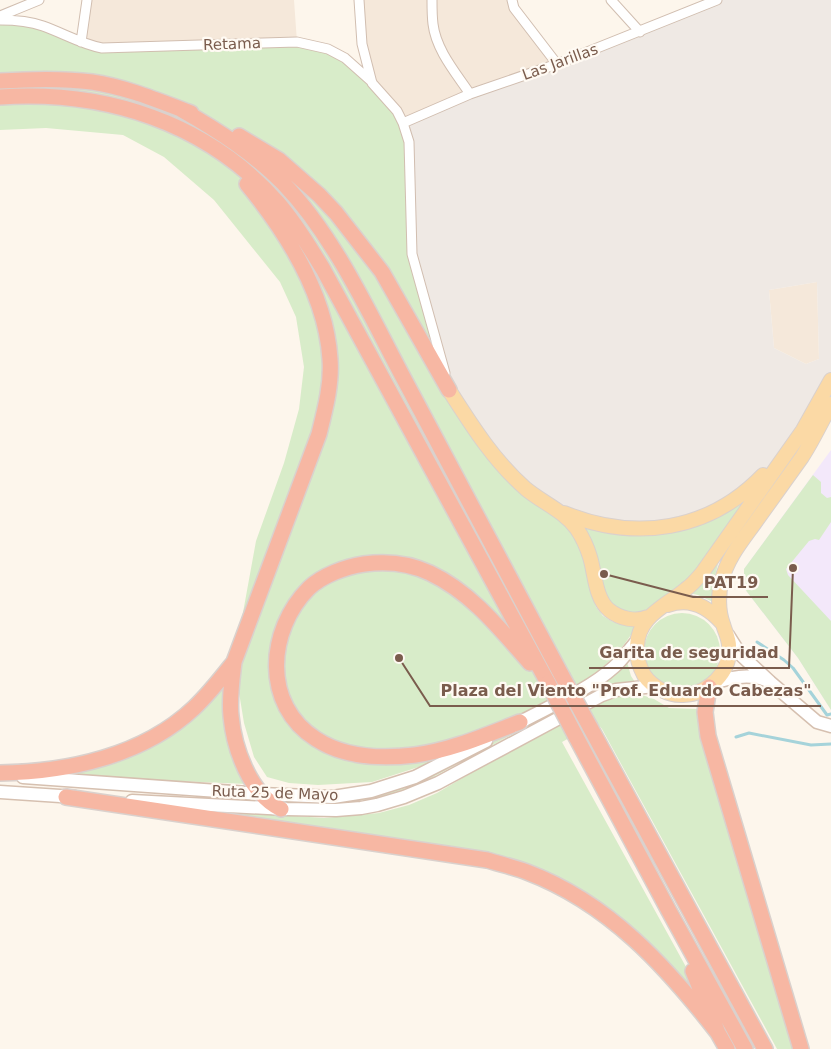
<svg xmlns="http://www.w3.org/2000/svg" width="831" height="1049" viewBox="0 0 831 1049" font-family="'DejaVu Sans',sans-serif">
<rect width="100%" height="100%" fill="#fdf6ec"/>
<path fill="#f5e8da" d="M87,0H294L297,42L102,48L81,42Z
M359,0H512L557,64L403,123L372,83Z
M817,282L819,359L806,364L774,348L769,290Z"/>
<path fill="#efe9e4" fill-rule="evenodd" d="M717,0H831V380L771,467L693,521L605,526L526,489L449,390L412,254L403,123ZM817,282L819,359L806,364L774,348L769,290Z"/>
<path fill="#f3e8fa" d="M831,450V710L798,658L744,588V569Z"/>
<path fill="#d8ecc9" d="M0,20L19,21L92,46L297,42L345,58L403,123L412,254L420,285L463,420L554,512L580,541L596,607L603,616L613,622L636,627C622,650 607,666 584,681L434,762L372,782L318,785L289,783L267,777L254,757L244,723L234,662L256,541L284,463L299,409L304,367L296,317L280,282L214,200L164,157L123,135L46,128L0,130Z
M813,475L821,482V493L827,498L831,497V522L819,540L815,539L809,541L786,569L788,575L831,621V710L798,658L744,588V569Z
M755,489L695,572L683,586L650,609L640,614L627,612L611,606L576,521L655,533Z
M718,564L712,588L713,602L698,595L689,593Z
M644 651a38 38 0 1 1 76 0a38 38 0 1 1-76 0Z
M627,662L631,676L635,682L610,685L593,691L420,784L382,797L363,800L342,802L272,801L362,797L599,685L611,677Z
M225,683C218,722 230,750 247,784L60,776L114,761Z
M628,695H642L654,699L669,708L699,709V726L797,1049H777L602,729L597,723L562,742L707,1005L658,959L535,873L160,807L324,818L379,813L409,805L437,793L542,731L611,697Z"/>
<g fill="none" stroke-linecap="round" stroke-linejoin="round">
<path stroke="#a5d3da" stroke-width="3" d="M757,642L784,660L793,668L827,715L831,714
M736,737L749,733L811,745L831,744"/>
<g stroke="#d1beb0" stroke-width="11">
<path id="street" d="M359,0L362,44L372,83L397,111L403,123L409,142L412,254L445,373
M432,0C432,8 432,16 433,24C436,50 456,73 470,94
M512,0L514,8L557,64
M611,0L640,32
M0,16L39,0
M0,20C14,20 29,21 43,26C63,33 81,44 102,48L297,42L328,49L345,58L372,82
M81,42L87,0
M403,123L470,94L557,64L717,0"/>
</g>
<g stroke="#d6c0b0" stroke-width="15">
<path id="secondary" d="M728,635L740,654L770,682L817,722L831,726
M714,683C731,677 751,673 768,681
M513,726C545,708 586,692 614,667C622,660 629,650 637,641
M23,777L261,794L333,797L371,791L415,777L486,741
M0,792L75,797
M132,801L286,809L336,810L361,808L377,805L404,797L438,783L602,695L616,690L655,686"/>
</g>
<g stroke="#dad1cd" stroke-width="16">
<path id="primary" d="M831,380L803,430L702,573C697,579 692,585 686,589C666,606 638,616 637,646C636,657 639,666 644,675C652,687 669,696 683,695C709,694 731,672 729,646C729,638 725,632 723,624C718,611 718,593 722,580C727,559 741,542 754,524C770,502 786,479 802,457C813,440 822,421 831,404
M449,390C472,426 494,461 526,489C543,503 564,511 577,529C583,538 587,547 590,557C595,573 595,598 609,610C620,619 636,622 648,617
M564,513C636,542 709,531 763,475
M668,605C690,597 708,607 722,623"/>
</g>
<g stroke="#dad1cd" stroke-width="18">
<path id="highway" d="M0,81C31,79 62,78 92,82C126,87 159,101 191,113
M0,97C105,90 207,122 278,203C295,223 309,246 323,269L548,683
M182,110C219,131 253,153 283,183C335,237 369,313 404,379C456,478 509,577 562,676
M239,136L279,160L319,195L336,213L382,272L449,390
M247,184C287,233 326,294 330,359C332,384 325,410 319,434L234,662C232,679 229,699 231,716C234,749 250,794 281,809
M709,687L705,712L708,736L801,1049
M520,722C486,735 452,750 415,755C382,759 345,758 316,739C262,705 267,630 309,588C323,575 345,567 364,564C386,561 409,563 430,573C472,593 500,629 530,663
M590,727L765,1049
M575,735L669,911L745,1049
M0,773C68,772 143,756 194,708C209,694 222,677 234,662
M66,797L487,860C500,864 514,867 527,872C609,903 666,966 718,1033
M693,971L718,1033L727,1049"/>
</g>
<use href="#street" stroke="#fff" stroke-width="9"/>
<use href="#secondary" stroke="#fff" stroke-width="12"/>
<use href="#primary" stroke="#fbd9a5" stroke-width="14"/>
<use href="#highway" stroke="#f7b7a3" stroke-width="15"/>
<g stroke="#dad1cd" stroke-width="18" stroke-linecap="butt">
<path id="highway-bridge" d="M562,676L590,727
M548,683L575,735"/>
</g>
<use href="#highway-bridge" stroke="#f7b7a3" stroke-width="15"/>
</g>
<g text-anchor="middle" stroke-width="4.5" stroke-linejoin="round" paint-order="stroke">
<g font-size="15" fill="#7a5c4d" stroke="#fffaf3">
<text transform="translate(232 44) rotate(-2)" y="5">Retama</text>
<text transform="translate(560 62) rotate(-20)" y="5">Las Jarillas</text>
<text transform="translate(275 793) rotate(2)" y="5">Ruta 25 de Mayo</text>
</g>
</g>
<path fill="none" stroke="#7a5c4d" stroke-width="2" d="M604 574L693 597H768M793 568L789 668H589M399 658L430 706H821"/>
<g fill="#7a5c4d" stroke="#fffaf3" stroke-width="2">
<circle cx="604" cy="574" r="5"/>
<circle cx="793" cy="568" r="5"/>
<circle cx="399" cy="658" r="5"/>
</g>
<g font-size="16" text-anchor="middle" font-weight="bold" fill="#7a5c4d" stroke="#fffaf3" stroke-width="4.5" stroke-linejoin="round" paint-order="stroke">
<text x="731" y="588">PAT19</text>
<text x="689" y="658">Garita de seguridad</text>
<text x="626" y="696">Plaza del Viento "Prof. Eduardo Cabezas"</text>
</g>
</svg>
